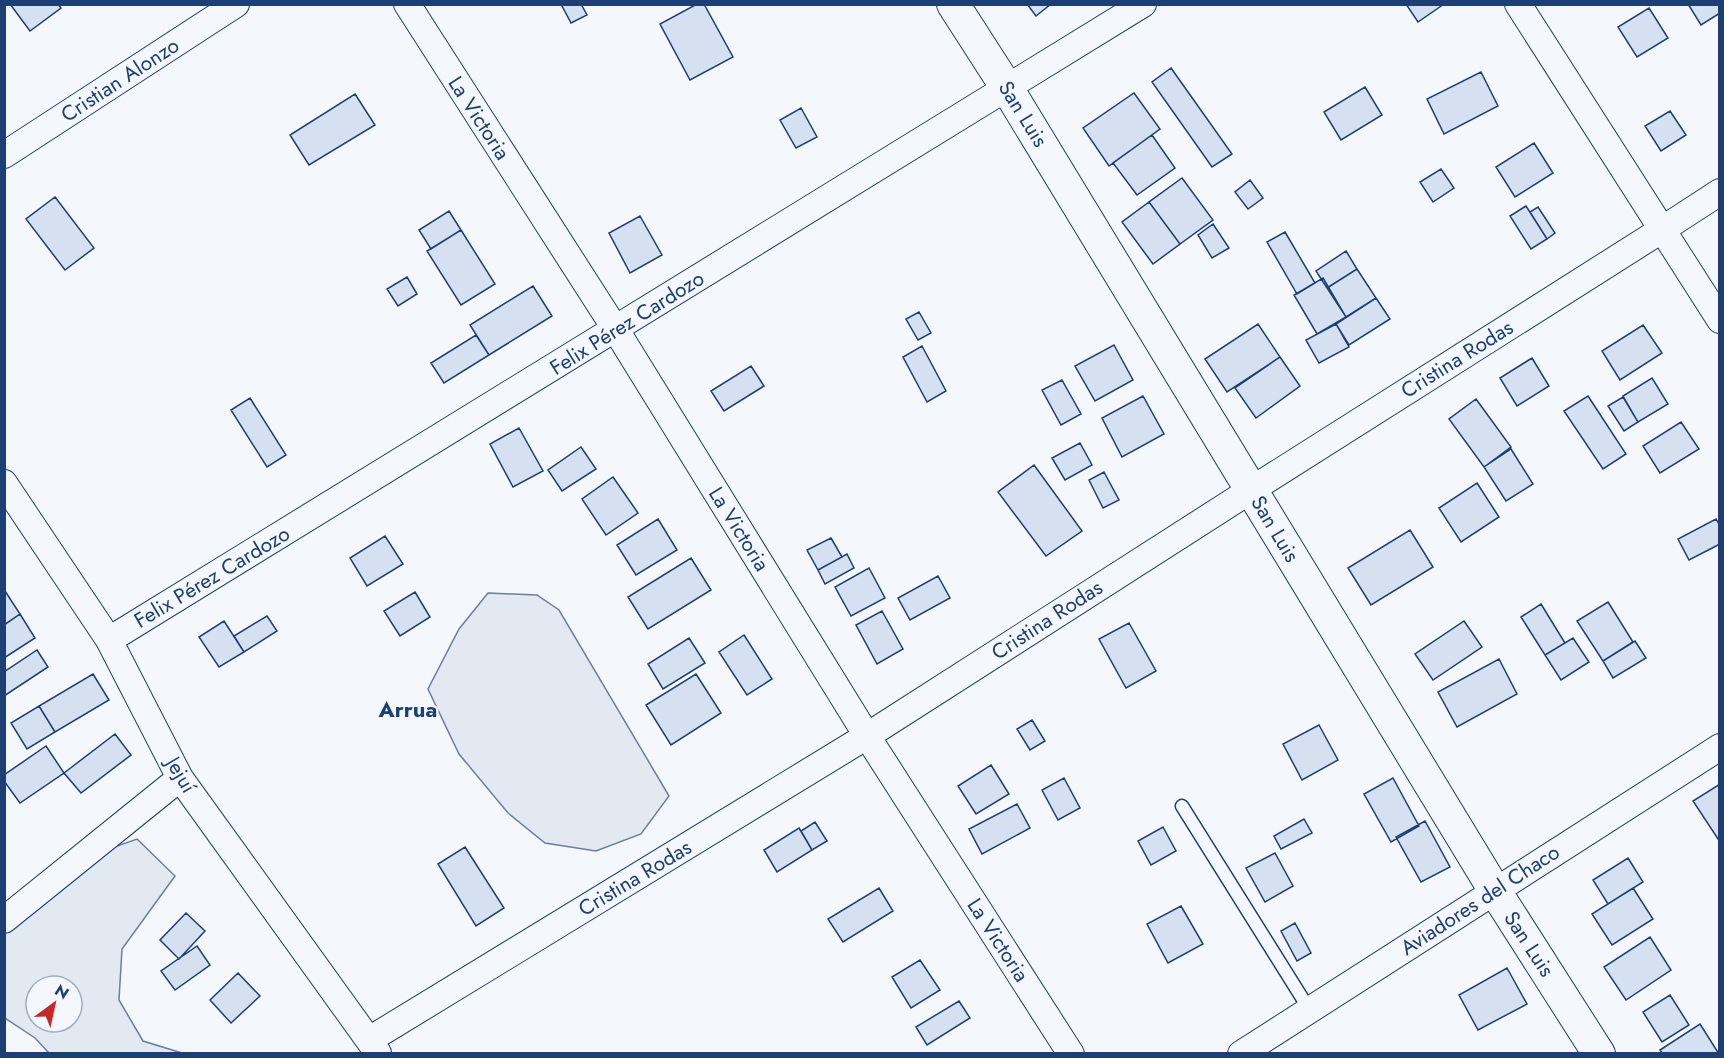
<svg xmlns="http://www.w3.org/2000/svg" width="1724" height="1058" viewBox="0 0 1724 1058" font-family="Jost,sans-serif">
<rect width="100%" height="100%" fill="#f4f7fb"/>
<path fill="#e3e9f0" stroke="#687fa3" stroke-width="1.5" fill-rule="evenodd" d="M488,593L537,595L559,610L669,796L641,834L596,851L545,843L508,813L459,754L428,689L459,629Z
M137,839L175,876L122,949L119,1000L143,1041L182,1053H49L35,1038L5,1018L4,930L89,856ZM36,986H72V1022H36Z"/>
<path fill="#d5e0f0" stroke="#1d3f73" stroke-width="1.5" d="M10,4H58L61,8L30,31Z
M561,4H581L587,15L571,23Z
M697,4H704L733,57L690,80L660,24Z
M1027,4H1051L1036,16Z
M1406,4H1444L1418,22Z
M1688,4H1720V13L1701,25Z
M1649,8L1668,38L1637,57L1618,27Z
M1171,68L1232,154L1212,167L1152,82Z
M1481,72L1498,106L1444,134L1427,99Z
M1365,87L1382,115L1341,140L1324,112Z
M1134,93L1160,129L1109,166L1083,128Z
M355,94L375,125L309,165L290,135Z
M801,108L817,137L796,148L780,120Z
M1670,111L1686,135L1661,151L1645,126Z
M1152,135L1175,168L1137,195L1113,163Z
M1534,143L1553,173L1515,197L1496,167Z
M1441,169L1454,188L1433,202L1420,182Z
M1182,178L1213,220L1180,244L1149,202Z
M1250,180L1263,198L1248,209L1235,192Z
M55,197L94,248L65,270L26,219Z
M1149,202L1180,244L1153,264L1122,222Z
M1526,206L1547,239L1531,249L1510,216Z
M1538,207L1555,233L1547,239L1530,212Z
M449,211L461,230L431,249L419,230Z
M640,216L662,255L630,273L609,233Z
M1213,224L1229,248L1212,258L1198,235Z
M461,230L495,284L461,305L427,251Z
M1285,232L1315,283L1297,294L1267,242Z
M1346,251L1357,269L1327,288L1316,271Z
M1357,269L1376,298L1346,317L1327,288Z
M407,277L417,294L398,306L387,289Z
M1323,278L1346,317L1317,334L1294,295Z
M533,286L552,316L489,355L470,325Z
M1376,298L1390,319L1349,345L1336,324Z
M919,312L931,333L918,340L906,319Z
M1258,324L1280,357L1227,392L1205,359Z
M1336,324L1349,347L1319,363L1306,340Z
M1643,325L1662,353L1620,380L1602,351Z
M476,335L489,355L444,383L431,363Z
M1114,345L1133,380L1095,401L1075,366Z
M922,346L946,391L927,402L903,357Z
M1280,357L1300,386L1256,418L1235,388Z
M1532,358L1549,386L1517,406L1500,378Z
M751,366L764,386L724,411L711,391Z
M1652,378L1668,404L1638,422L1623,396Z
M1062,380L1081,414L1061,425L1042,390Z
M1143,396L1164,434L1122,457L1102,418Z
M1588,396L1626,454L1603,469L1564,411Z
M1623,397L1638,422L1624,431L1608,406Z
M250,398L286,455L267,467L231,410Z
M1476,399L1511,447L1484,467L1449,419Z
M1681,422L1699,449L1660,473L1643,446Z
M519,428L543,471L513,487L490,444Z
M1080,443L1092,465L1065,480L1052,458Z
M581,447L596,469L562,491L548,470Z
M1511,449L1533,484L1506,501L1484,467Z
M1034,465L1082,531L1046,556L998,492Z
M1104,472L1119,500L1103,508L1089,480Z
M613,477L638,513L606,535L582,499Z
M1477,483L1499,517L1461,542L1439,508Z
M658,519L677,550L636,575L617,545Z
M1716,519L1720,526V544L1689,560L1678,539Z
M1410,530L1433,567L1371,605L1348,568Z
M385,536L403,564L367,586L350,558Z
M831,538L842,557L818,570L807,550Z
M847,554L854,568L825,584L818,570Z
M691,558L711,590L648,629L628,597Z
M869,568L885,598L851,616L835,587Z
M938,576L950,598L910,620L898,598Z
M5,591L20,614L4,625V591Z
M415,592L430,617L400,636L384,611Z
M1608,602L1633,642L1603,661L1577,621Z
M1541,604L1565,643L1545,655L1521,617Z
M882,611L903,649L877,664L856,625Z
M20,614L35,638L4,658V625Z
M267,616L277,631L244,652L234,636Z
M224,621L244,652L219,667L199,637Z
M1464,621L1482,647L1433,680L1415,654Z
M1129,623L1156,671L1126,688L1099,639Z
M744,635L772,679L747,695L719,652Z
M689,638L705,663L663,689L648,664Z
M1573,638L1589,662L1561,680L1545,655Z
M1635,641L1646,658L1613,678L1603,661Z
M37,650L48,667L4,696V672Z
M1499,659L1517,694L1457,727L1438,692Z
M93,674L109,700L55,732L39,706Z
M696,674L721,713L671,745L646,705Z
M39,706L55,732L27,749L11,723Z
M1032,720L1045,741L1030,750L1017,729Z
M1319,725L1338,760L1302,780L1283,744Z
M115,734L131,755L81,793L64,773Z
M46,746L64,773L20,803L4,781V775Z
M991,765L1009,794L976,814L958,786Z
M1064,778L1080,808L1058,820L1042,790Z
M1393,778L1419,826L1391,842L1364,794Z
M1720,784V842L1693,801Z
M1017,804L1030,828L982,854L969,829Z
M1304,819L1312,833L1281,849L1274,836Z
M1425,821L1450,867L1421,882L1396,837Z
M815,822L827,841L812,850L801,831Z
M1163,827L1176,851L1151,865L1138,841Z
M799,828L812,850L777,872L764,850Z
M465,847L504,908L476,926L438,864Z
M1275,853L1293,886L1265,902L1246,868Z
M1628,858L1643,882L1608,904L1593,880Z
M879,888L893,911L843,942L828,919Z
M1633,888L1653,919L1612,945L1592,914Z
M1181,906L1203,944L1168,963L1147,924Z
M186,913L205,931L179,959L160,940Z
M1295,923L1311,953L1297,961L1281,931Z
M1650,937L1671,970L1626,1000L1604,967Z
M197,946L210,965L175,990L161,971Z
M920,960L940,990L911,1008L892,977Z
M1507,968L1527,1004L1478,1030L1459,995Z
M238,973L260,996L231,1023L210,1000Z
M1670,995L1689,1025L1662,1042L1643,1012Z
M959,1001L970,1018L927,1045L916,1027Z
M1700,1024L1719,1054H1663L1660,1050Z"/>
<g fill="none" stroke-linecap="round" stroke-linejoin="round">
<g stroke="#1d3f73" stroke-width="15">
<path id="service" d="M1182,806L1309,1009"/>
</g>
<g stroke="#1d3f73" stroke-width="28">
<path id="minor" d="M407,4L616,330L867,736L1071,1054
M1518,4L1720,320
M4,155L236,4
M4,483L109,640L180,778L378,1053
M109,640L1143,4
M4,920L180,778
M369,1040L867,736L1251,490L1663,229L1720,192
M1241,1054L1720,747"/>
</g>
<g stroke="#1d3f73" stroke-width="34">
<path id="tertiary" d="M953,4L1007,88L1495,891L1599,1054"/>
</g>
<use href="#service" stroke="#f4f7fb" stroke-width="12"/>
<use href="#minor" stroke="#f4f7fb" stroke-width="26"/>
<use href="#tertiary" stroke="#f4f7fb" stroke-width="32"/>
</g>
<g text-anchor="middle" stroke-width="4.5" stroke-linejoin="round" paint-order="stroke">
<g font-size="21" fill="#1d3f73" stroke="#f4f7fb">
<text transform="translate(120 80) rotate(-33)" y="7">Cristian Alonzo</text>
<text transform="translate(1023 114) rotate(58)" y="7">San Luis</text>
<text transform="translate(479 118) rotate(57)" y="7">La Victoria</text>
<text transform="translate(627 323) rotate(-32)" y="7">Felix Pérez Cardozo</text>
<text transform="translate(1457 359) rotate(-32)" y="7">Cristina Rodas</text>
<text transform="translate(739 529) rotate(58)" y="7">La Victoria</text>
<text transform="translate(1275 529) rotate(59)" y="7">San Luis</text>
<text transform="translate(212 577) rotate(-31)" y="7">Felix Pérez Cardozo</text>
<text transform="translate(1047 620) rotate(-33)" y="7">Cristina Rodas</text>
<text transform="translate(181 775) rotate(59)" y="7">Jejuí</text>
<text transform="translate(635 878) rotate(-31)" y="7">Cristina Rodas</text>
<text transform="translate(1480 900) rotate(-33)" y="7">Aviadores del Chaco</text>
<text transform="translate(998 940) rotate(57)" y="7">La Victoria</text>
<text transform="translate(1529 944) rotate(57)" y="7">San Luis</text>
</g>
<g font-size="22" font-weight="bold" fill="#1d3f73" stroke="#f4f7fb">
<text x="408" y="717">Arrua</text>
</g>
</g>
<rect width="1724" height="1058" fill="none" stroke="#1d3f73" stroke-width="12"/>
<g transform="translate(54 1004) rotate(33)"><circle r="28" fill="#f4f7fb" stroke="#9eadc5" stroke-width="1.5"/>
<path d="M0-4.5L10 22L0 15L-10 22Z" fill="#c62828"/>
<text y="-9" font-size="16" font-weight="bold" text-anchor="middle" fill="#1d3f73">N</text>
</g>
</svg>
